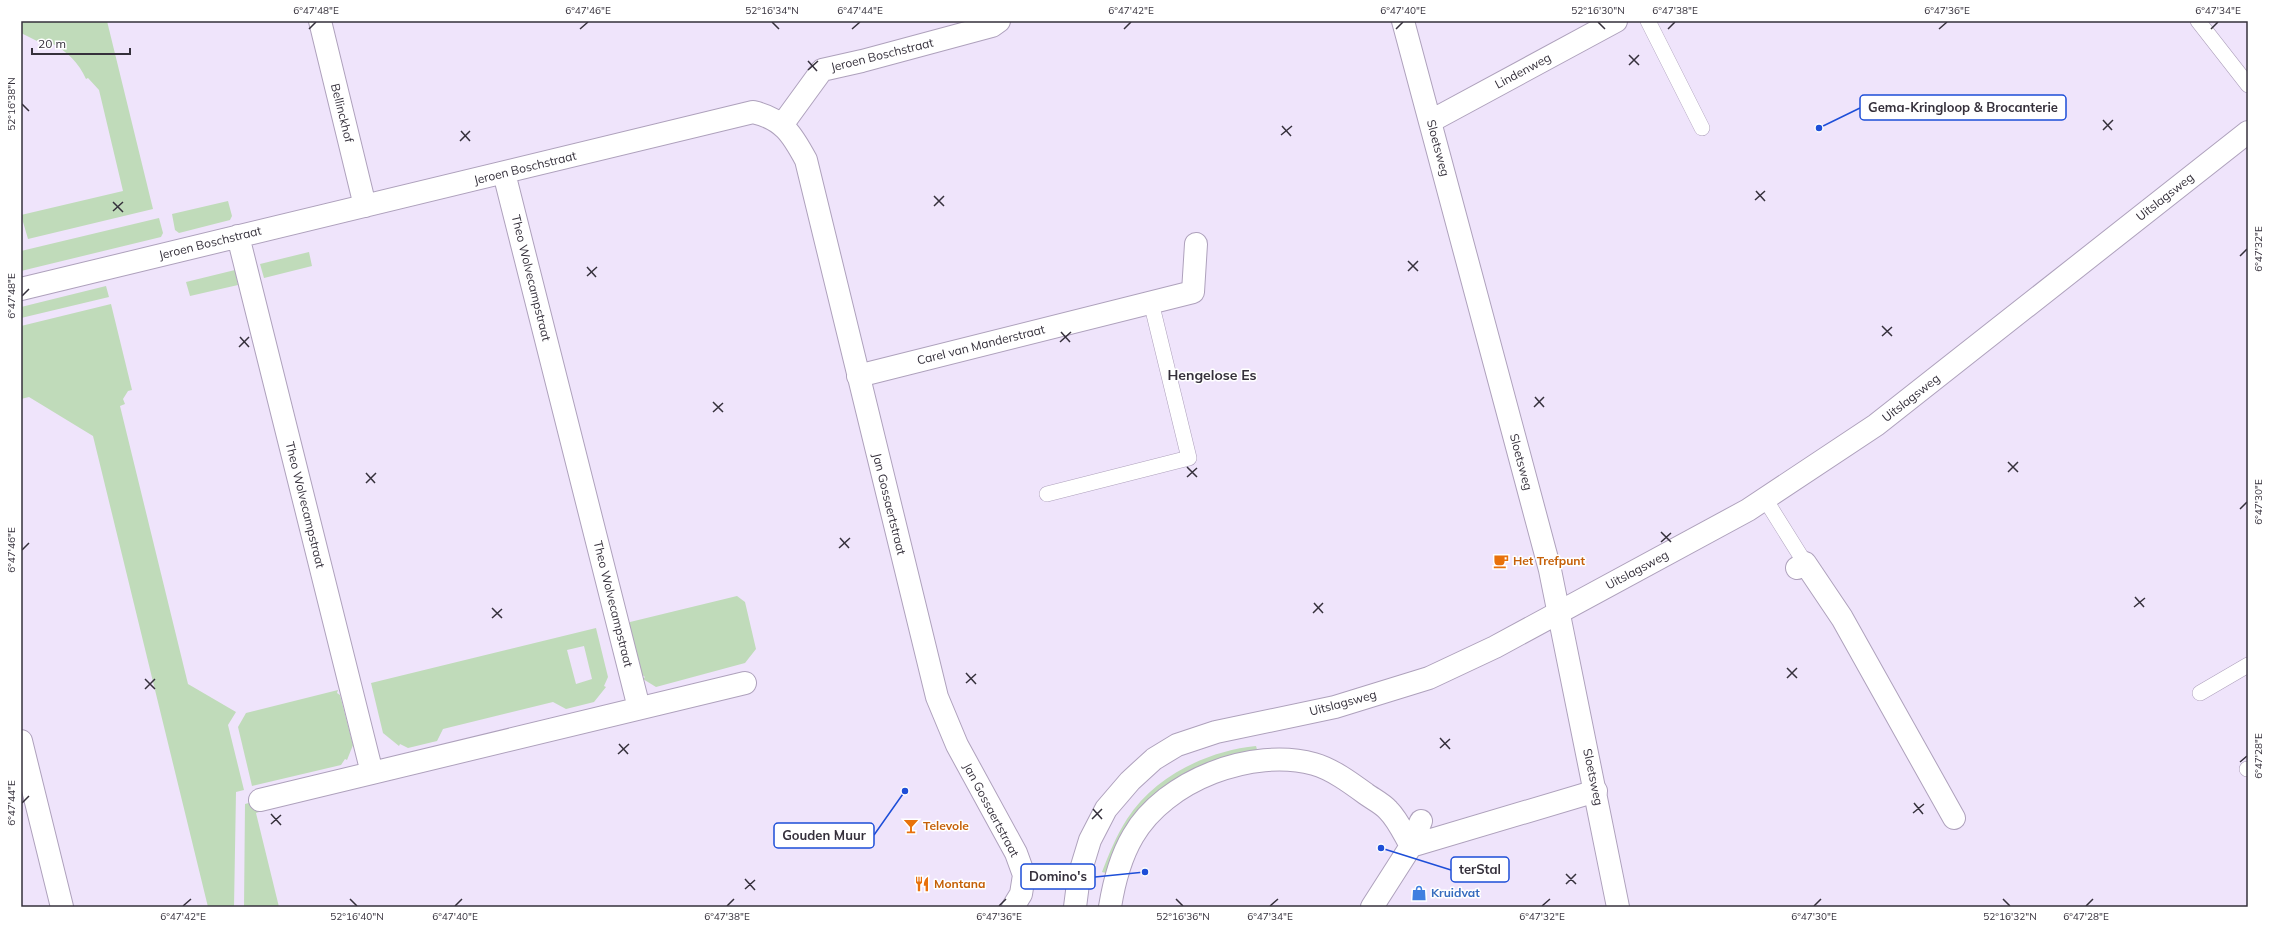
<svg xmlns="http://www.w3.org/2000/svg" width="2269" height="928" viewBox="0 0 2269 928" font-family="Mulish,sans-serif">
<rect width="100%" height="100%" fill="#efe4fb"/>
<path fill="#c0dbba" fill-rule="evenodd" d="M21,21H107L153,209L28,239L21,215L123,191L99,90L88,78L86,79C79,63 67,51 51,43L49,47L21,33Z
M228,201L232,216L230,220L179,233L175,230L172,214Z
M159,218L163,233L161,237L21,271V251Z
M309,252L312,266L264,278L260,264Z
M235,270L238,285L190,296L186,282Z
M106,286L109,297L21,318V307Z
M111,304L132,390L128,391L123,399L125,404L120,406L188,684L236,712L228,725L244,790L236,792L234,907H208L93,436L29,397L21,399V326Z
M737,596L745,602L756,649L745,663L656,687L643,679L645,677L641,674L629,624L630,622Z
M596,628L608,677L604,686L606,687L594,702L566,709L553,702L443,729L437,741L408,748L400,744L399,746L383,733L371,683ZM584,646L592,679L576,684L567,650Z
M338,690L337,693L340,695L353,745L347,760L345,759L341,765L252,786L238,727L246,713Z
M1256,746L1258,753L1221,758L1203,765L1110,874L1102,872C1109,854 1116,836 1127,819C1155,776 1207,751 1256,746Z
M256,801L259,812L256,813L279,907H244L245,804Z"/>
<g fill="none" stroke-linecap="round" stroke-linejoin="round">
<g stroke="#aea1bc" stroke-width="16">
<path id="service" d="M1648,21L1702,128
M2198,21L2248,85
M1047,494L1189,458L1151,302
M1765,499L1805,563
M2200,693L2248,665
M2247,769H2248"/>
</g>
<g stroke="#aea1bc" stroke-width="24">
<path id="pedestrian" d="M1797,568L1805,563L1842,618L1954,818
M1411,846L1421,821
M1110,907C1114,882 1120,858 1133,836C1165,780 1253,747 1314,764C1332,769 1351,783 1366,794C1373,799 1383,804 1388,810C1398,820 1404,834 1411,846
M1372,907L1411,846L1596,791"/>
</g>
<g stroke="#aea1bc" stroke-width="24">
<path id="minor" d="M320,21L365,206
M1403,21L1550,570L1618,907
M1431,121L1616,21
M782,125L822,70L862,61L992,26L999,21
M504,173L639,708
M238,236L372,773
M21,289L753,112C783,119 792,134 806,160L937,697L957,745L1016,853L1024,875
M858,376L1193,292L1196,244
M21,741L62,907
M260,800L745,683
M1013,907L1021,894L1024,875L1079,876"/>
</g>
<g stroke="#aea1bc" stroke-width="24">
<path id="tertiary" d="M1075,907L1079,876L1090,840L1106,809L1130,781L1154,759L1177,745L1216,732L1335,707L1429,678L1495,647L1748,510L1876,425L2248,132"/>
</g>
<use href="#service" stroke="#fff" stroke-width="15"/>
<use href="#pedestrian" stroke="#fff" stroke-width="22"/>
<use href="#minor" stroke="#fff" stroke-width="22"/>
<use href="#tertiary" stroke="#fff" stroke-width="22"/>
</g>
<path fill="none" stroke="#35303b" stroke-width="1.5" d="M772,22L779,29M1598,22L1605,29M309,29L316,22M580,29L588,22M852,29L860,22M1124,29L1131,22M1396,29L1403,22M1668,29L1675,22M1939,29L1947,22M2211,29L2218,22M1629,55L1639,65M808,61L817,71M1629,65L1639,55M808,70L818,61M22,104L29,111M2103,120L2112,130M1282,126L1291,136M2103,130L2113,120M461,131L470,141M1281,135L1292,126M460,141L470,131M1756,191L1765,201M934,196L944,206M1755,200L1765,191M113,202L123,212M934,206L944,196M113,211L123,202M2240,256L2247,249M1408,261L1418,271M587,267L596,277M1408,271L1418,261M587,276L597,267M22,296L29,289M1882,326L1892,336M1061,332L1070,342M1882,336L1892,327M240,337L249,347M1060,342L1071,332M239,347L249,337M1535,397L1544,407M713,402L723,412M1534,407L1544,397M713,412L723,403M2008,462L2018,472M1187,467L1197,477M2008,472L2018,462M366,473L375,483M1187,477L1197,468M366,483L376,473M2240,509L2247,502M1661,532L1671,542M840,538L849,548M1661,542L1671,533M839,548L850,538M22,550L29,543M2135,597L2144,607M1314,603L1323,613M2134,607L2145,598M492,608L502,618M1313,613L1323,603M492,618L502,609M1787,668L1797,678M966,673L976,684M1787,678L1797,668M145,679L155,689M966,683L976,674M145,689L155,679M1440,738L1450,749M619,744L628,754M1440,748L1450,739M618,754L629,744M2240,762L2247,756M22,803L29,796M1914,803L1923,814M1093,809L1102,819M1913,813L1924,804M271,814L281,825M1092,819L1102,809M271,824L281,815M1566,874L1576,884M745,879L755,890M1566,884L1576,874M745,889L755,880M350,899L357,906M1176,899L1183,906M2003,899L2010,906M183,906L191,899M455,906L462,899M727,906L734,899M999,906L1006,899M1270,906L1278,899M1542,906L1550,899M1814,906L1821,899M2086,906L2093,899"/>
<defs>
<g id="cafe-bare" transform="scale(1.2)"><path d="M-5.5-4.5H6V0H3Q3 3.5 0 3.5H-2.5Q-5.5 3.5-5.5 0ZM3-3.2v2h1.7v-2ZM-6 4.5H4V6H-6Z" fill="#e8710a" stroke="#fff" stroke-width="2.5" paint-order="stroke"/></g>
<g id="bar-bare" transform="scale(1.2)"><path d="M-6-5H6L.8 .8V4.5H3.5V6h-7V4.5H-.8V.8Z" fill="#e8710a" stroke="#fff" stroke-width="2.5" paint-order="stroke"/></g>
<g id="restaurant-bare" transform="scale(1.2)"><path d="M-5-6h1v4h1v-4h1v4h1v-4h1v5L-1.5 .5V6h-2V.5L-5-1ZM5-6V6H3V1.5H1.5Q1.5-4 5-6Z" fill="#e8710a" stroke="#fff" stroke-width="2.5" paint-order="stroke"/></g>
<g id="shop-bare" transform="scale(1.2)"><path d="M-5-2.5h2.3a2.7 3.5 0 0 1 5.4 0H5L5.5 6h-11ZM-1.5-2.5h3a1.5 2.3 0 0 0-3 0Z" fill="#3f7fe0" stroke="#fff" stroke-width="2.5" paint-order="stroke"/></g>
</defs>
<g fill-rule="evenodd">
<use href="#cafe-bare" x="1501" y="561"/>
<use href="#bar-bare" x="911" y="826"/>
<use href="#restaurant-bare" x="922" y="884"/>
<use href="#shop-bare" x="1419" y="893"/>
</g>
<g text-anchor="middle" stroke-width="3" stroke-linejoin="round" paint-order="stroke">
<g font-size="12" fill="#35303b" stroke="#fff">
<text transform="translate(882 55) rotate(-14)" y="4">Jeroen Boschstraat</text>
<text transform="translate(1523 71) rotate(-28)" y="4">Lindenweg</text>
<text transform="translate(342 113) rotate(76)" y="4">Bellinckhof</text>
<text transform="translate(1438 148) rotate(75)" y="4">Sloetsweg</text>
<text transform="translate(525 168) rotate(-14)" y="4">Jeroen Boschstraat</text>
<text transform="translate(2165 197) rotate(-38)" y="4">Uitslagsweg</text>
<text transform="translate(210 243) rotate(-14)" y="4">Jeroen Boschstraat</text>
<text transform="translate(531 278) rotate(76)" y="4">Theo Wolvecampstraat</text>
<text transform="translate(981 345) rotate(-14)" y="4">Carel van Manderstraat</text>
<text transform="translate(1911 398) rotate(-38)" y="4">Uitslagsweg</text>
<text transform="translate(1521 462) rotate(75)" y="4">Sloetsweg</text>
<text transform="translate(889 504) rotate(76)" y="4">Jan Gossaertstraat</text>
<text transform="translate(305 505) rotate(76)" y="4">Theo Wolvecampstraat</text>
<text transform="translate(1637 570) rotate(-28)" y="4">Uitslagsweg</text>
<text transform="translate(613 604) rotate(76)" y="4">Theo Wolvecampstraat</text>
<text transform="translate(1343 703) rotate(-15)" y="4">Uitslagsweg</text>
<text transform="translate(1593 777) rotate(78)" y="4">Sloetsweg</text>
<text transform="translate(991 810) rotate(62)" y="4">Jan Gossaertstraat</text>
</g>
<g font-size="12" font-weight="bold" fill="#c56008" stroke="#fff" text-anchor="start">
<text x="1513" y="565">Het Trefpunt</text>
<text x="923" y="830">Televole</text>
<text x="934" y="888">Montana</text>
</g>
<g font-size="12" font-weight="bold" fill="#366cbe" stroke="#fff" text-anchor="start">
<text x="1431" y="897">Kruidvat</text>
</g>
<g font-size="14" font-weight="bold" fill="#35303b" stroke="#fff">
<text x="1212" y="380">Hengelose Es</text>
</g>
</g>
<path fill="none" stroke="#1d4ed8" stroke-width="1.5" d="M1819 128L1860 108M905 791L874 835M1381 848L1451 870M1145 872L1095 877"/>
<g fill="#1d4ed8" stroke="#fff" stroke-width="1.5">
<circle cx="1819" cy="128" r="4"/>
<circle cx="905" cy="791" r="4"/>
<circle cx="1381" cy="848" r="4"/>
<circle cx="1145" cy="872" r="4"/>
</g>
<g fill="#fff" stroke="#1d4ed8" stroke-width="1.5">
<rect x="1860" y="95" width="206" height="25" rx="4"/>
<rect x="774" y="823" width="100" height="25" rx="4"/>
<rect x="1451" y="857" width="58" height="25" rx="4"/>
<rect x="1021" y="864" width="74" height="25" rx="4"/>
</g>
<g font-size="13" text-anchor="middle" font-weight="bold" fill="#35303b">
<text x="1963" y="112">Gema-Kringloop &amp; Brocanterie</text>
<text x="824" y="840">Gouden Muur</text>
<text x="1480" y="874">terStal</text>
<text x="1058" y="881">Domino's</text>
</g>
<rect width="2269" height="928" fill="none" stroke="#ffffff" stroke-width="44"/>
<path d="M32 48v6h98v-6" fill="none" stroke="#35303b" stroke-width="2"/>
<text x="38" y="48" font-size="12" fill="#35303b" stroke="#ffffff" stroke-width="3" paint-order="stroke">20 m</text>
<rect x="22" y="22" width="2225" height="884" fill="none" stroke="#35303b" stroke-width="1.5"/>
<g font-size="10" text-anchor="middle" fill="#35303b">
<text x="316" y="14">6°47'48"E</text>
<text x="588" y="14">6°47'46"E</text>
<text x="772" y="14">52°16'34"N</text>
<text x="860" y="14">6°47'44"E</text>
<text x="1131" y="14">6°47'42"E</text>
<text x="1403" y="14">6°47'40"E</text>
<text x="1598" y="14">52°16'30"N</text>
<text x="1675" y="14">6°47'38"E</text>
<text x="1947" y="14">6°47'36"E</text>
<text x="2218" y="14">6°47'34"E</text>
<text transform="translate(11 104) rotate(-90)" y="4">52°16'38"N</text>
<text transform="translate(2258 249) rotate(-90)" y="4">6°47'32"E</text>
<text transform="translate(11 296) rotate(-90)" y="4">6°47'48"E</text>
<text transform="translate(2258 502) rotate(-90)" y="4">6°47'30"E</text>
<text transform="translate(11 550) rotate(-90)" y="4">6°47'46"E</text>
<text transform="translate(2258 756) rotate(-90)" y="4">6°47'28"E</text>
<text transform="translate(11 803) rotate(-90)" y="4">6°47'44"E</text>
<text x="183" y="920">6°47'42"E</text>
<text x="357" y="920">52°16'40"N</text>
<text x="455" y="920">6°47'40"E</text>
<text x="727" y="920">6°47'38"E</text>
<text x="999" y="920">6°47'36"E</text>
<text x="1183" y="920">52°16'36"N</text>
<text x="1270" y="920">6°47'34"E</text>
<text x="1542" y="920">6°47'32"E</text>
<text x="1814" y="920">6°47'30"E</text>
<text x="2010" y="920">52°16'32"N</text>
<text x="2086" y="920">6°47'28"E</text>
</g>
</svg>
